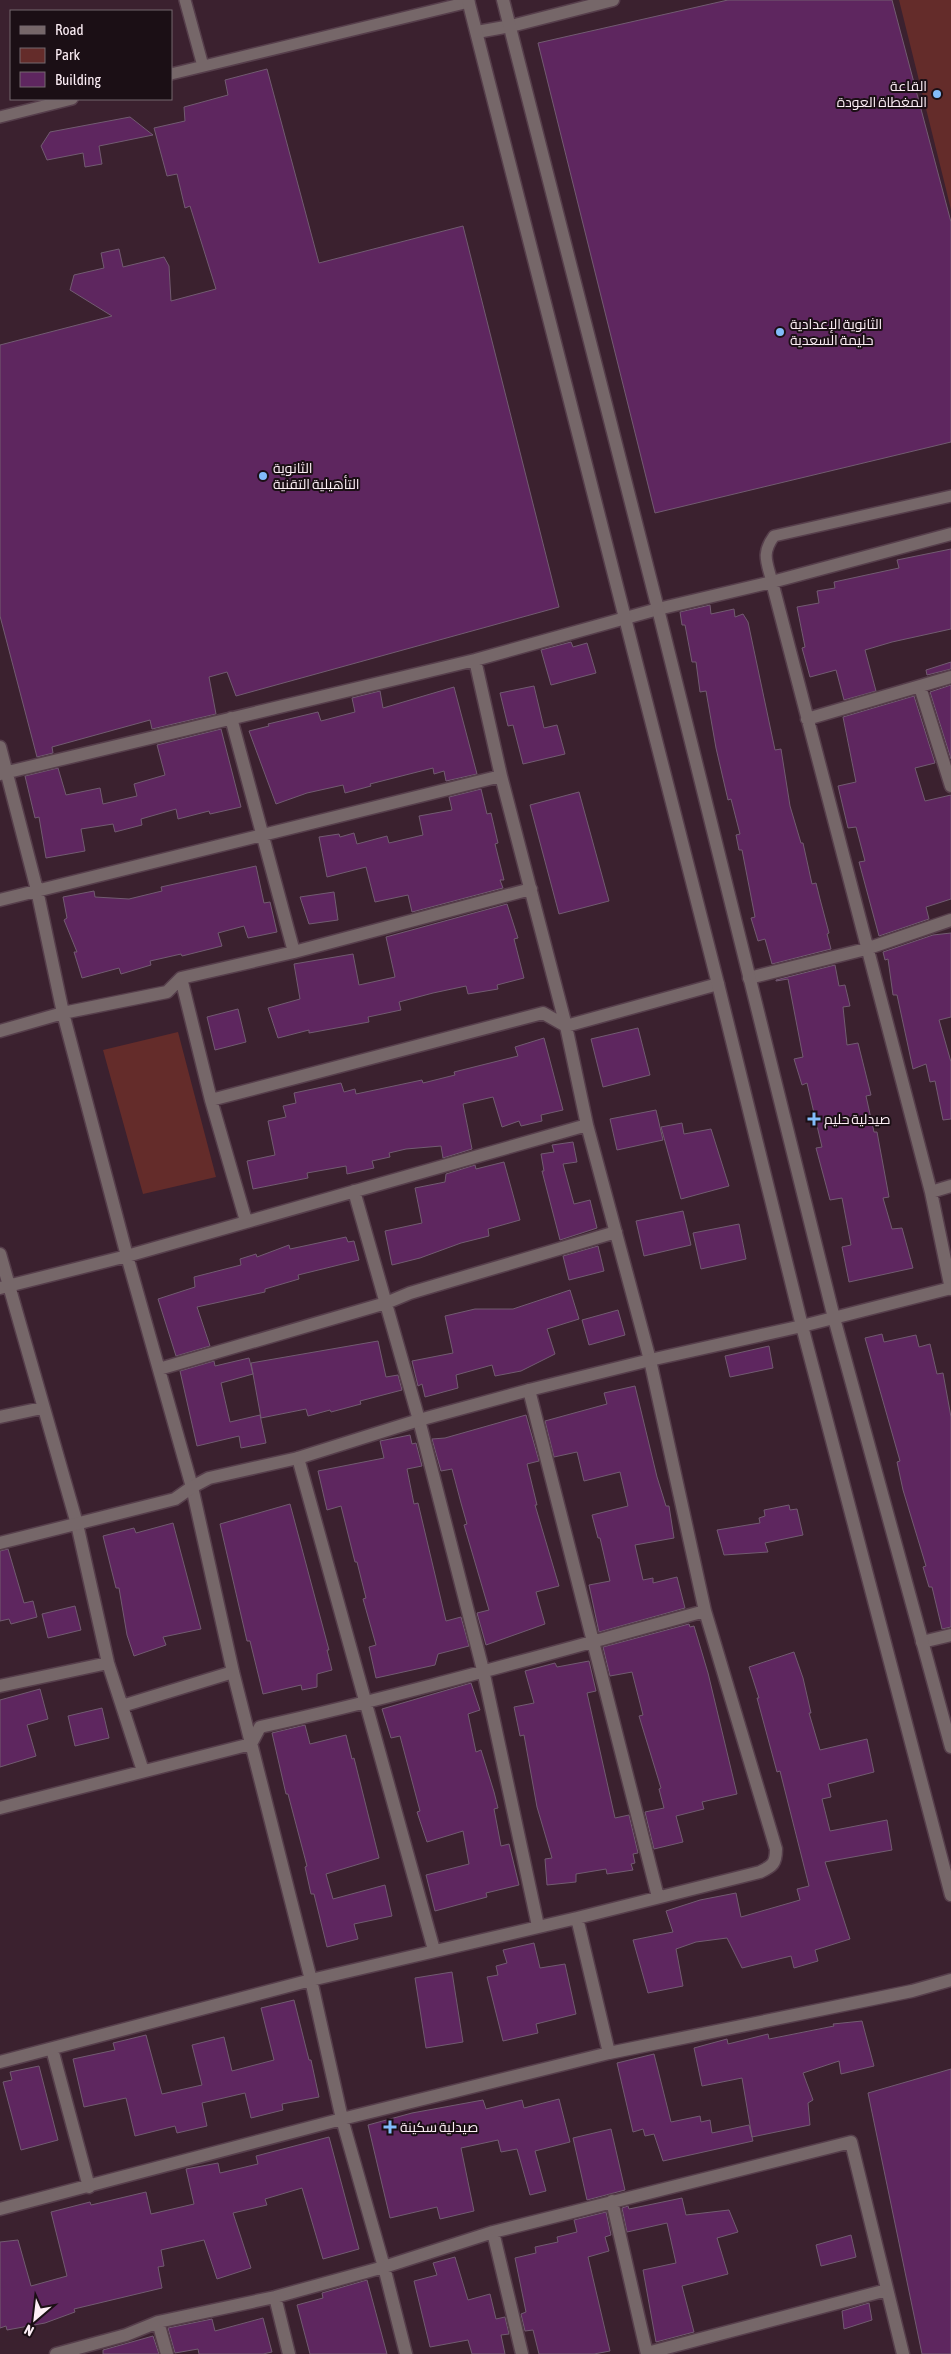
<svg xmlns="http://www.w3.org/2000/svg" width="951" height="2354" viewBox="0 0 951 2354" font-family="'Asap Condensed',Cairo,sans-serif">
<rect width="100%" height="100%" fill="#3b212f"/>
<path fill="#642c2a" d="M899,0H951V210L946,189Z
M178,1032L216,1177L143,1194L103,1050Z"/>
<path fill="#5e265f" stroke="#725b71" d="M728,0H892L951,222V442L655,513L538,43Z
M267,69L319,263L463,226L559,607L236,696L227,672L209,677L216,714L152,729L150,720L52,747L53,753L37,757L0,616V345L112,316L70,290L74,275L104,268L101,253L119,249L123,267L164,257L169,266L171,301L216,289L190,206L185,208L177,174L167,176L154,128L185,121L184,107L228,95L225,80Z
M130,117L153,135L99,146L102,164L85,167L83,153L47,160L41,146L50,132Z
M951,549V629L892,642L865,650L876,691L844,700L836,670L810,677L802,648L805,647L797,607L819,603L817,591L835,588L834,582L899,568L897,560Z
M710,605L711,614L734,609L735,617L743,614L748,622L775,750L781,749L790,806L801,843H803L812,884L816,883L820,899L829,933L827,934L831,949L772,964L765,939L758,941L751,918L755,917L742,850H739L736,835L740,834L731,799L728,800L716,748L706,691L700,692L696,662H692L685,625H682L680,612Z
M571,642L573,647L587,643L596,673L551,685L541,650Z
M951,662V669L927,675L926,670Z
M951,685V759L930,692Z
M534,686L544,728L557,725L565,754L523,764L513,725L508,726L500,693Z
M454,687L477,774L446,781L444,771L434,774L433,768L370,784L371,786L345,793L343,785L307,793L276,804L249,731L269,726L268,724L318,712L321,721L355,712L352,698L380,691L383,708Z
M914,696L935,763L915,768L925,801L951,795V899L926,907L929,919L879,936L859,862L865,861L856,827L848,828L838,786L856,782L843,717Z
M221,729L241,807L210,814L209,811L178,819L176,809L141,819L142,825L115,832L113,824L81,829L85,851L46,858L39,817L35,818L25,776L58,768L66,795L100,788L103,804L137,796L134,784L165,775L157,745Z
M481,789L487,814L491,813L498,843L495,844L504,880H500L503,888L412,912L408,895L375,902L366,867L327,877L319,837L339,834L340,837L354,833L357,844L387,836L389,843L423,835L419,816L452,810L449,797Z
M579,792L609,901L559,914L530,805Z
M256,866L264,903L270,902L277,932L248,938L244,926L218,933L222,946L182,956L181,954L150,961L151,965L121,974L119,968L82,978L74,952H77L64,920L67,918L63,897L94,891L95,897L129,899L162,891L161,887Z
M334,892L338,920L309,924L300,897Z
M507,904L518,938L514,939L524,978L497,985L498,989L468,994L466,986L433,993L399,1002L401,1010L368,1017L369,1022L309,1033V1030L278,1038L268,1008L300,999L294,964L353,954L359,985L395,977L386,937Z
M951,933V1017L939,1020L951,1062V1119L943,1120L935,1081L930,1082L926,1064L913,1069L897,995H893L888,959L885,960L883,952L933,935Z
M835,965L839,986L845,985L850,1006L843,1007L847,1045L858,1043L871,1095L866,1096L874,1132H877L889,1197L883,1198L892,1229L902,1228L913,1268L849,1282L842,1247L851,1245L842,1198L830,1200L816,1148L822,1147L807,1083L802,1085L794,1059L803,1057L788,979L776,981V980Z
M238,1009L246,1042L215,1050L207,1017Z
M638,1028L650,1075L603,1087L591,1039Z
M544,1038L563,1110L541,1115L542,1121L521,1126L519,1121L502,1127L493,1097L463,1104L472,1149L443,1158L441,1146L406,1149L389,1153L390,1157L372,1161L374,1168L347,1174L346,1166L307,1173L308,1178L253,1189L247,1161L275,1155L268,1121L286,1117L283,1106L296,1103L294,1093L341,1083L344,1092L355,1089L356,1094L422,1080L423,1083L455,1075L454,1072L518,1056L515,1047Z
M656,1110L663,1140L617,1150L610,1119Z
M682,1123L684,1134L711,1129L729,1186L681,1199L661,1127Z
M573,1142L577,1162L563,1164L574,1204L590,1200L597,1228L560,1240L542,1171H544L541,1154L554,1152L552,1145Z
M504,1162L520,1220L488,1229L489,1236L461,1243L420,1258L392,1265L385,1231L422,1223L415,1188L445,1182L446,1174L475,1165L476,1169Z
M683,1211L691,1245L644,1256L636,1221Z
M739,1224L746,1259L701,1269L693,1233Z
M346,1237L348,1242L354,1241L359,1260L298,1275L299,1279L265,1289V1292L197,1307L210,1346L176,1356L158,1299L195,1287L194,1277L241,1265L240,1259L256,1254L257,1257L289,1245L290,1249Z
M598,1246L604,1271L569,1280L563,1256Z
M570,1290L579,1319L547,1329L555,1354L521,1371L495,1376L492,1365L456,1375L458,1388L425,1397L422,1384L418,1386L412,1361L453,1353L445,1316L475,1309H513Z
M618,1310L625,1335L589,1345L582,1320Z
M882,1334L884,1342L916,1335L919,1347L930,1344L937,1374L943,1373L951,1417V1627L942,1629L932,1587H929L923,1567L926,1566L903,1490L897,1462L900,1461L865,1338Z
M378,1341L386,1377L398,1375L402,1390L360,1401L361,1404L331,1412L330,1410L308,1416L306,1409L261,1418L251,1363Z
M769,1346L773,1368L730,1377L725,1356Z
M249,1358L253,1374L221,1383L230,1422L260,1415L266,1443L241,1448L239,1436L197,1446L180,1371L214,1361L215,1366Z
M635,1386L657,1477L666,1506H669L674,1538L635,1545L643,1580L653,1578V1583L677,1577L685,1608L599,1632L589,1585L610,1581L600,1538H598L592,1515L628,1506L620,1472L584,1481L577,1452L554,1457L545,1421L607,1404L604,1393Z
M526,1415L539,1461L527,1464L537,1505H535L559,1586L536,1592L545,1624L486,1645L477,1613L489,1610L464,1525L467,1524L461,1503L452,1469L441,1471L432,1439L445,1438Z
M410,1435L412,1444L416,1443L422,1466L407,1469L414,1504L418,1503L446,1621L461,1617L469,1646L438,1654L435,1665L376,1678L369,1647L376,1645L363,1599L366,1598L357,1562H355L341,1506L327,1510L318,1471L384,1458L380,1441Z
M290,1504L329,1650H327L332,1670L317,1674V1687L302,1690L301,1685L263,1694L250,1641H247L220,1524Z
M789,1505L790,1510L797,1509L803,1535L765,1543L768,1552L724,1555L717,1530L760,1523L759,1518L765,1516L764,1510Z
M173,1523L201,1629L163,1637L166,1645L134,1656L127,1635L119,1588H116L103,1536L134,1528L136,1533Z
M8,1549L24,1603L33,1601L37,1617L11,1624L9,1619L0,1621V1551Z
M75,1606L81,1630L48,1638L42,1614Z
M689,1624L690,1627L694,1626L708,1673L737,1794L702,1802L704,1809L676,1816L683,1842L654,1849L645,1812L664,1808L659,1789L661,1788L639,1716L643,1715L632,1672L610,1676L603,1647Z
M794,1652L803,1678L811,1713H809L820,1750L867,1739L874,1772L828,1784L831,1797L822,1799L830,1831L887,1820L892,1850L825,1862L850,1939L815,1950L818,1961L794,1968L791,1956L742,1968L727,1938L696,1942L676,1949L683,1986L648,1993L633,1940L673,1932L666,1911L700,1900L736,1893L741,1917L800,1900L797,1889L809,1886L780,1771L777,1772L757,1698H759L749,1667Z
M589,1661L596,1691L587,1693L615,1818L629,1815L638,1853L633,1854L635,1863L631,1864L633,1870L607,1874L606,1869L576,1874V1882L547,1885L545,1859L552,1858L537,1807L524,1735L520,1736L514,1707L534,1703L525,1671L555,1663L557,1667Z
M471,1683L480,1710L468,1714L476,1752L481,1750L494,1792L498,1808L494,1809L501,1846L509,1844L519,1885L486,1893L487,1897L435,1911L426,1875L469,1864L463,1831L427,1842L417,1812L420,1811L400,1736L391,1738L382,1709Z
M40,1689L48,1719L27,1725L36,1756L0,1767V1700Z
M102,1708L109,1738L75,1746L68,1716Z
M305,1725L310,1744L346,1735L352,1759L354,1758L379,1858L326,1874L333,1899L385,1885L392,1916L354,1924L358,1939L327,1947L314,1894H311L305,1867L307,1866L288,1794H286L272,1733Z
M534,1943L540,1968L565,1964L576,2014L536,2024L538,2033L503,2041L487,1977L498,1975L496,1966L507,1963L503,1950Z
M452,1972L463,2042L426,2048L415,1978Z
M294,2000L309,2060H311L319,2097L282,2104L283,2110L251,2118L245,2093L202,2103L207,2126L177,2133L175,2126L135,2136L126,2098L84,2107L73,2059L115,2050L113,2043L146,2035L162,2094L202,2085L192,2045L224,2037L232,2071L274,2060L261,2008Z
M862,2021L874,2066L841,2074L839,2061L803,2073L813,2100L808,2103L810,2125L752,2137L742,2078L702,2086L694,2048L727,2039L728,2044L768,2034L769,2039L834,2026L833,2024Z
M654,2054L671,2122L700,2116L701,2122L710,2120L712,2133L749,2125L753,2141L663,2161L654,2134L645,2136L643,2129L633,2132L617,2063Z
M39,2066L58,2140L21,2150L3,2082L12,2080L10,2072Z
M951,2069V2354H922L868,2093Z
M559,2099L570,2142L535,2151L546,2191L530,2195L517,2149L501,2152L498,2140L461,2148L474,2211L440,2219L437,2207L390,2218L368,2125L412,2113L483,2100L486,2109L522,2100L524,2108Z
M611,2129L625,2190L587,2200L573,2138Z
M329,2137L359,2249L323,2259L302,2188L265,2199L267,2205L233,2213L251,2268L217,2279L204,2240L161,2250L164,2266L158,2267L162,2288L74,2309L75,2312L45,2323L7,2330L6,2326L0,2328V2242L18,2240L31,2286L67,2276L51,2212L90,2202L91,2205L146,2192L151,2214L194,2204L186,2169L218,2163L220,2173L258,2164L256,2156Z
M682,2198L686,2215L729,2210L738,2232L717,2238L728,2274L682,2286L694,2332L656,2342L643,2270L676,2263L667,2223L627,2232L622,2208L628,2206L629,2209Z
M606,2212L611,2235L605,2237L609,2251L588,2257L610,2351L594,2354H539L533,2330L525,2331L521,2314L526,2312L515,2258L536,2253L535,2247L558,2242L557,2237L577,2232L574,2220Z
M851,2235L856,2257L821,2266L816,2245Z
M455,2257L468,2300L490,2294L496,2319L505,2317L509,2334L501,2335L505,2354H472L468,2340L430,2347L414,2281L437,2275L433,2263Z
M367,2280L387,2354H310L297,2305L323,2298L322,2293Z
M869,2303L872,2320L844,2329L842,2311Z
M263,2318L272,2352L263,2354H199L198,2349L175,2353L168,2328L212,2319L215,2331Z
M153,2336L159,2354H103V2350Z"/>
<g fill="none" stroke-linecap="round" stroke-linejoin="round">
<g stroke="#563e4b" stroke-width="14">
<path id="service" d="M185,0L203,66
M171,74L469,2
M0,117L72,99
M772,582C767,562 761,554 774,536L951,496"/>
</g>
<g stroke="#563e4b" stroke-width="15">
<path id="minor" d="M477,32L511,26L613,0
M772,582L931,1192L951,1289
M920,687L951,786
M231,718L294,952
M807,719L951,677
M0,747L37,890L63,1013L127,1256L192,1487L233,1672L311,1980L342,2119L384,2267L406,2354
M0,774L475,660L658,609L772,582L951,534
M0,900L501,776
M181,978L211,1100L246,1221
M749,978L866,949L951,920
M0,1031L63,1013L167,992L181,978L294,952L531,889
M211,1100L543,1013L566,1026L718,984
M354,1191L419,1420L483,1670L538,1926
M931,1192L951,1186
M0,1254L77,1524L108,1663L143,1771
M0,1288L127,1256L587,1125
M159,1369L386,1303L410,1293L616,1232
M529,1390L658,1897
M0,1417L42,1408
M298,1458L434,1950
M922,1642L951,1635
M0,1686L108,1663
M122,1706L233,1672
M0,1808L251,1744L260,1727C409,1694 557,1651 705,1611
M577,1918L609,2053
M52,2049L89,2187
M0,2062L311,1980L577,1918L760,1872C773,1866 776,1863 776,1849L705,1611L650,1360L587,1125L566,1026L501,776L475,660
M612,2201L647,2354
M0,2209L342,2119L609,2053L912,1991L951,1980
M493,2232L522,2354
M275,2297L289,2354
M158,2322L167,2354
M647,2353L887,2290
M56,2354L126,2335L158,2322L275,2297L384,2267L493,2232L851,2142L903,2354"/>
</g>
<g stroke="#563e4b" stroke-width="15">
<path id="tertiary" d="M468,0L718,984L802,1326L951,1895
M503,0L658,609L834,1318L951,1747
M0,1543L175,1499L192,1487L209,1478L298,1458L419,1420L529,1390L650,1360L802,1326L951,1288"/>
</g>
<use href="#service" stroke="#766769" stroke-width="11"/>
<use href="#minor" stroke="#766769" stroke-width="12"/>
<use href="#tertiary" stroke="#766769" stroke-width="12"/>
</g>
<g fill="#82bcfa" stroke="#1b0f15" stroke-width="2">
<circle cx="937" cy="94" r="5"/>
<circle cx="780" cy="332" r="5"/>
<circle cx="263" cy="476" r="5"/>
<path d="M811.5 1111.5h5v5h5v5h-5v5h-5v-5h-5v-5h5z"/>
<path d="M387.5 2119.5h5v5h5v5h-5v5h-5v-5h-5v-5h5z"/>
</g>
<g text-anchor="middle" stroke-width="4" stroke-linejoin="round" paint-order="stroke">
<g font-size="14" fill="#fdeff6" stroke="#1b0f15" text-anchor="start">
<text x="927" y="91" text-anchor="end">القاعة<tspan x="927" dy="16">المغطاة العودة</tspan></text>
<text x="790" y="329">الثانوية الإعدادية<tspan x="790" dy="16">حليمة السعدية</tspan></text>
<text x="273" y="473">الثانوية<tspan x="273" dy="16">التأهيلية التقنية</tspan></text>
<text x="824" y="1124">صيدلية حليم</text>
<text x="400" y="2132">صيدلية سكينة</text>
</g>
</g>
<rect x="10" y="10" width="162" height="90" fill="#1b0f15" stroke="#75696f"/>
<rect x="20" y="26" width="25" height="8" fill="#766769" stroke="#75696f"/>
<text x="55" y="35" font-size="15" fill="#fdeff6">Road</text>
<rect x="20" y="48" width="25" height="15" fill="#642c2a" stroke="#75696f"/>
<text x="55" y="60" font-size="15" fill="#fdeff6">Park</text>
<rect x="20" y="72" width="25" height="15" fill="#5e265f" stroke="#75696f"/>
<text x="55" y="85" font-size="15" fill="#fdeff6">Building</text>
<g transform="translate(35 2319) rotate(208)" stroke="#1b0f15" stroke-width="4" paint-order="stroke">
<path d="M0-4L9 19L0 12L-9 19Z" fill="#fdeff6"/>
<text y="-8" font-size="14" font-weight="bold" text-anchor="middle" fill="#fdeff6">N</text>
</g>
</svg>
